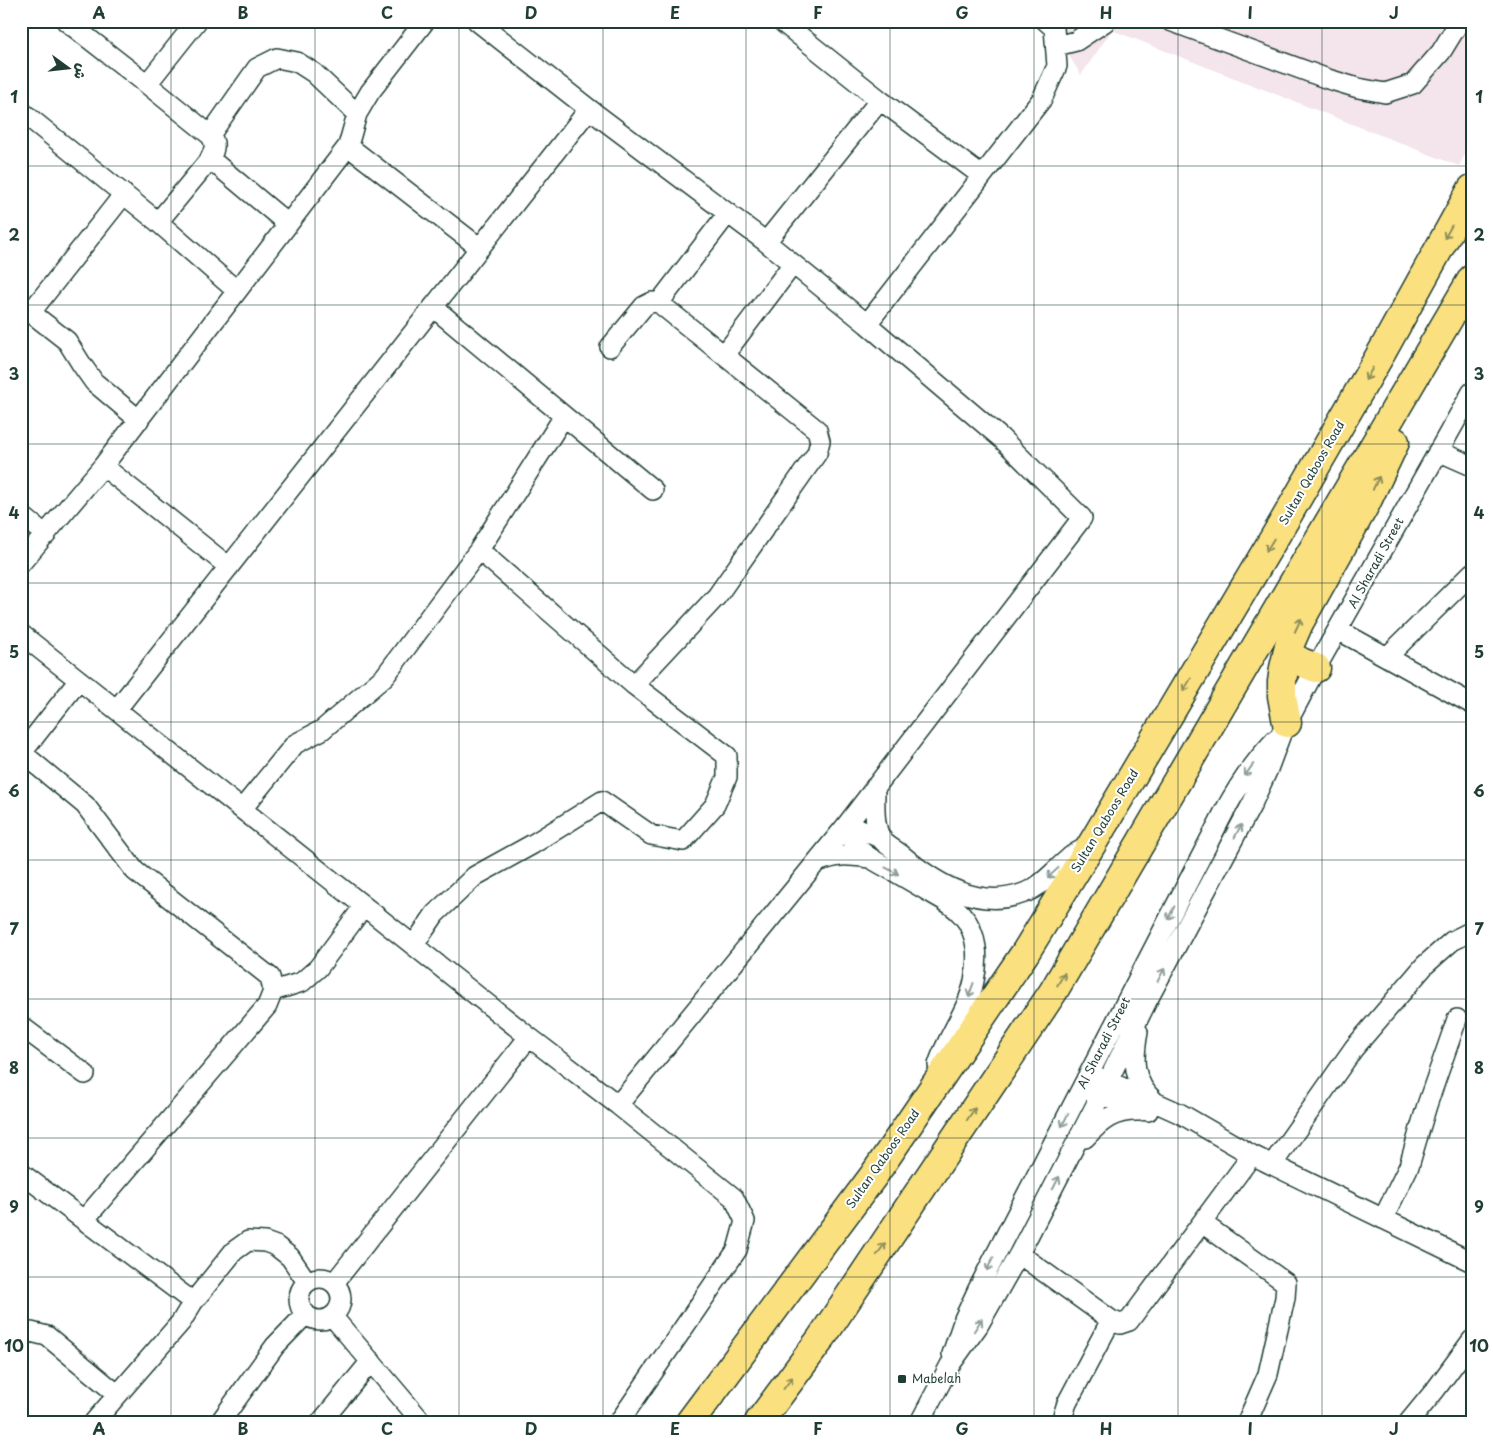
<svg xmlns="http://www.w3.org/2000/svg" width="1493" height="1443" viewBox="0 0 1493 1443" font-family="'Playpen Sans','Playpen Sans Arabic',sans-serif">
<rect width="100%" height="100%" fill="#fff"/>
<filter id="ink" filterUnits="userSpaceOnUse"><feTurbulence type="fractalNoise" baseFrequency=".02" numOctaves="2"/><feDisplacementMap in="SourceGraphic" scale="10" xChannelSelector="R" yChannelSelector="G"/><feConvolveMatrix kernelMatrix="1 2 1 2 8 2 1 2 1" color-interpolation-filters="sRGB"/></filter>
<g filter="url(#ink)">
<path fill="#f4e4eb" d="M1047,21H1472V140L1459,166L1112,30L1081,75Z"/>
<g fill="none" stroke-linecap="round" stroke-linejoin="round">
<g stroke="#1f3d34" stroke-width="22">
<path id="minor" d="M477,21L589,109L766,242L867,324L1001,438L1082,518L845,827L618,1105
M781,21L880,100L982,176
M1170,21L1328,79L1358,88L1385,93L1413,84L1441,52L1460,21
M1056,46L1076,41L1106,21
M147,84L197,21
M21,111L158,222L210,159C214,151 217,143 210,135L147,84L66,21
M210,135L257,68L277,58L297,62L314,73L357,114
M348,146L480,248
M210,159L288,224
M158,222L237,291
M766,242L880,100
M659,303L728,213
M21,305L67,341L82,365L94,382L139,420
M433,307L653,490
M31,312L124,194
M867,324L1042,99L1057,66L1054,28L1046,21
M610,347L644,306L652,302L659,303L817,430L820,441L817,453L717,596L634,685
M724,355L793,264
M1438,451L1472,466
M21,515L46,535
M21,563L103,466
M229,567L103,466L348,146L357,114L370,92L425,21
M1338,630L1472,704
M21,634L529,1037L618,1105L734,1198L745,1221L737,1250L619,1422
M1387,657L1472,573
M117,709L589,109
M22,753L85,805L135,871L270,977L273,991L267,1006L84,1220
M21,754L79,680
M875,787C875,802 873,827 882,840C887,846 897,851 903,856C936,884 979,910 1024,893C1041,887 1055,870 1069,858C1073,854 1079,851 1085,848
M242,809L295,744L322,730L385,676L479,550L564,416
M882,839L856,827H845C854,852 873,860 895,872C907,879 919,886 931,893C942,899 954,905 962,915C978,933 979,959 974,981C968,1011 947,1036 938,1065
M817,862C839,854 845,855 869,858
M414,945L435,914L475,876L533,844L602,801L651,835L683,841L715,805L727,777V756L634,685L479,550
M273,991L302,982L318,968L364,906
M21,1026L85,1074
M1138,1032C1133,1059 1132,1081 1154,1101
M1097,1076L1181,1114L1252,1155L1472,1262
M1091,1091L1148,1111
M1085,1138C1102,1120 1114,1110 1140,1111
M1272,1165L1354,1048L1425,965L1452,941L1472,931
M21,1173L193,1302
M1383,1219L1409,1166L1427,1105L1457,1019
M1202,1223L1286,1283L1285,1298L1268,1374L1247,1422
M1019,1254L1111,1320L1120,1324L1129,1321L1252,1155
M299 1299a21 21 0 1 1 42 0a21 21 0 1 1-42 0Z
M334,1283L529,1037
M332,1316L422,1422
M21,1336L31,1332L47,1336L117,1394
M952,1354L964,1319L978,1289L1224,812C1238,786 1254,762 1275,740
M94,1422L181,1322L193,1302L234,1251L248,1241L265,1242L276,1246L290,1257L307,1282
M220,1422L275,1346L306,1314
M321,1422L371,1361
M920,1422L950,1365L978,1326L1019,1254L1108,1081L1147,1001L1252,804L1268,769L1281,734L1316,668L1472,392
M1061,1422L1067,1403L1111,1320
M1409,1422L1436,1389L1472,1340"/>
</g>
<g stroke="#1f3d34" stroke-width="31">
<path id="highway" d="M1287,654L1301,662L1316,668
M1287,723L1282,696V682L1284,668L1289,646L1299,623L1366,503L1395,442
M690,1422L874,1175L1025,953L1092,844L1283,523L1383,350L1472,189
M759,1422L820,1340L1053,992L1472,279"/>
</g>
<use href="#minor" stroke="#fff" stroke-width="19"/>
<use href="#highway" stroke="#fbe080" stroke-width="28"/>
</g>
<defs><path id="oneway-shaft" d="M-6 0H5M1.5-3L5.5 0L1.5 3" fill="none" stroke-width="1.6" stroke-linecap="round" stroke-linejoin="round" transform="scale(1.25)"/></defs>
<g stroke="#8d8e5a">
<use href="#oneway-shaft" transform="translate(1448 232) rotate(119)"/>
<use href="#oneway-shaft" transform="translate(1369 374) rotate(120)"/>
<use href="#oneway-shaft" transform="translate(1376 483) rotate(-65)"/>
<use href="#oneway-shaft" transform="translate(1270 545) rotate(121)"/>
<use href="#oneway-shaft" transform="translate(1298 625) rotate(-65)"/>
<use href="#oneway-shaft" transform="translate(1187 685) rotate(121)"/>
<use href="#oneway-shaft" transform="translate(1061 979) rotate(-60)"/>
<use href="#oneway-shaft" transform="translate(971 1114) rotate(-56)"/>
<use href="#oneway-shaft" transform="translate(881 1249) rotate(-56)"/>
<use href="#oneway-shaft" transform="translate(788 1383) rotate(-53)"/>
</g>
<g stroke="#8f9e9a">
<use href="#oneway-shaft" transform="translate(1249 770) rotate(126)"/>
<use href="#oneway-shaft" transform="translate(1238 831) rotate(-62)"/>
<use href="#oneway-shaft" transform="translate(892 871) rotate(28)"/>
<use href="#oneway-shaft" transform="translate(1053 873) rotate(137)"/>
<use href="#oneway-shaft" transform="translate(1171 913) rotate(117)"/>
<use href="#oneway-shaft" transform="translate(1161 975) rotate(-62)"/>
<use href="#oneway-shaft" transform="translate(971 990) rotate(110)"/>
<use href="#oneway-shaft" transform="translate(1065 1120) rotate(117)"/>
<use href="#oneway-shaft" transform="translate(1056 1183) rotate(-63)"/>
<use href="#oneway-shaft" transform="translate(990 1264) rotate(117)"/>
<use href="#oneway-shaft" transform="translate(978 1325) rotate(-57)"/>
</g>
</g>
<path fill="none" stroke="#1f3d34" stroke-width="1" stroke-opacity="0.55" d="M171,21V1422M315,21V1422M459,21V1422M603,21V1422M746,21V1422M890,21V1422M1034,21V1422M1178,21V1422M1322,21V1422M21,166H1472M21,305H1472M21,444H1472M21,583H1472M21,722H1472M21,860H1472M21,999H1472M21,1138H1472M21,1277H1472"/>
<rect fill="#1f3d34" stroke="#fff" stroke-width="2" x="897" y="1374" width="10" height="10" rx="2.5"/>
<g text-anchor="middle" stroke-width="4" stroke-linejoin="round" paint-order="stroke">
<g font-size="12" fill="#1f3d34" stroke="#fff">
<text transform="translate(1312 473) rotate(-60)" y="4">Sultan Qaboos Road</text>
<text transform="translate(1376 563) rotate(-61)" y="4">Al Sharadi Street</text>
<text transform="translate(1105 821) rotate(-59)" y="4">Sultan Qaboos Road</text>
<text transform="translate(1104 1043) rotate(-63)" y="4">Al Sharadi Street</text>
<text transform="translate(883 1159) rotate(-55)" y="4">Sultan Qaboos Road</text>
</g>
<g font-size="12" fill="#1f3d34" stroke="#fff" text-anchor="start">
<text x="912" y="1383">Mabelah</text>
</g>
</g>
<rect width="1493" height="1443" fill="none" stroke="#fff" stroke-width="55"/>
<g transform="translate(68 68) rotate(105)" stroke="#ffffff" stroke-width="4" paint-order="stroke">
<path d="M0-4L9 19L0 12L-9 19Z" fill="#1f3d34"/>
<text y="-8" font-size="14" font-weight="bold" text-anchor="middle" fill="#1f3d34">ش</text>
</g>
<rect x="28" y="28" width="1438" height="1388" fill="none" stroke="#1f3d34" stroke-width="2"/>
<g font-size="16" text-anchor="middle" font-weight="bold" fill="#1f3d34">
<text x="99" y="19">A</text>
<text x="243" y="19">B</text>
<text x="387" y="19">C</text>
<text x="531" y="19">D</text>
<text x="675" y="19">E</text>
<text x="818" y="19">F</text>
<text x="962" y="19">G</text>
<text x="1106" y="19">H</text>
<text x="1250" y="19">I</text>
<text x="1394" y="19">J</text>
<text x="14" y="103">1</text>
<text x="1479" y="103">1</text>
<text x="14" y="241">2</text>
<text x="1479" y="241">2</text>
<text x="14" y="380">3</text>
<text x="1479" y="380">3</text>
<text x="14" y="519">4</text>
<text x="1479" y="519">4</text>
<text x="14" y="658">5</text>
<text x="1479" y="658">5</text>
<text x="14" y="797">6</text>
<text x="1479" y="797">6</text>
<text x="14" y="935">7</text>
<text x="1479" y="935">7</text>
<text x="14" y="1074">8</text>
<text x="1479" y="1074">8</text>
<text x="14" y="1213">9</text>
<text x="1479" y="1213">9</text>
<text x="14" y="1352">10</text>
<text x="1479" y="1352">10</text>
<text x="99" y="1435">A</text>
<text x="243" y="1435">B</text>
<text x="387" y="1435">C</text>
<text x="531" y="1435">D</text>
<text x="675" y="1435">E</text>
<text x="818" y="1435">F</text>
<text x="962" y="1435">G</text>
<text x="1106" y="1435">H</text>
<text x="1250" y="1435">I</text>
<text x="1394" y="1435">J</text>
</g>
</svg>
